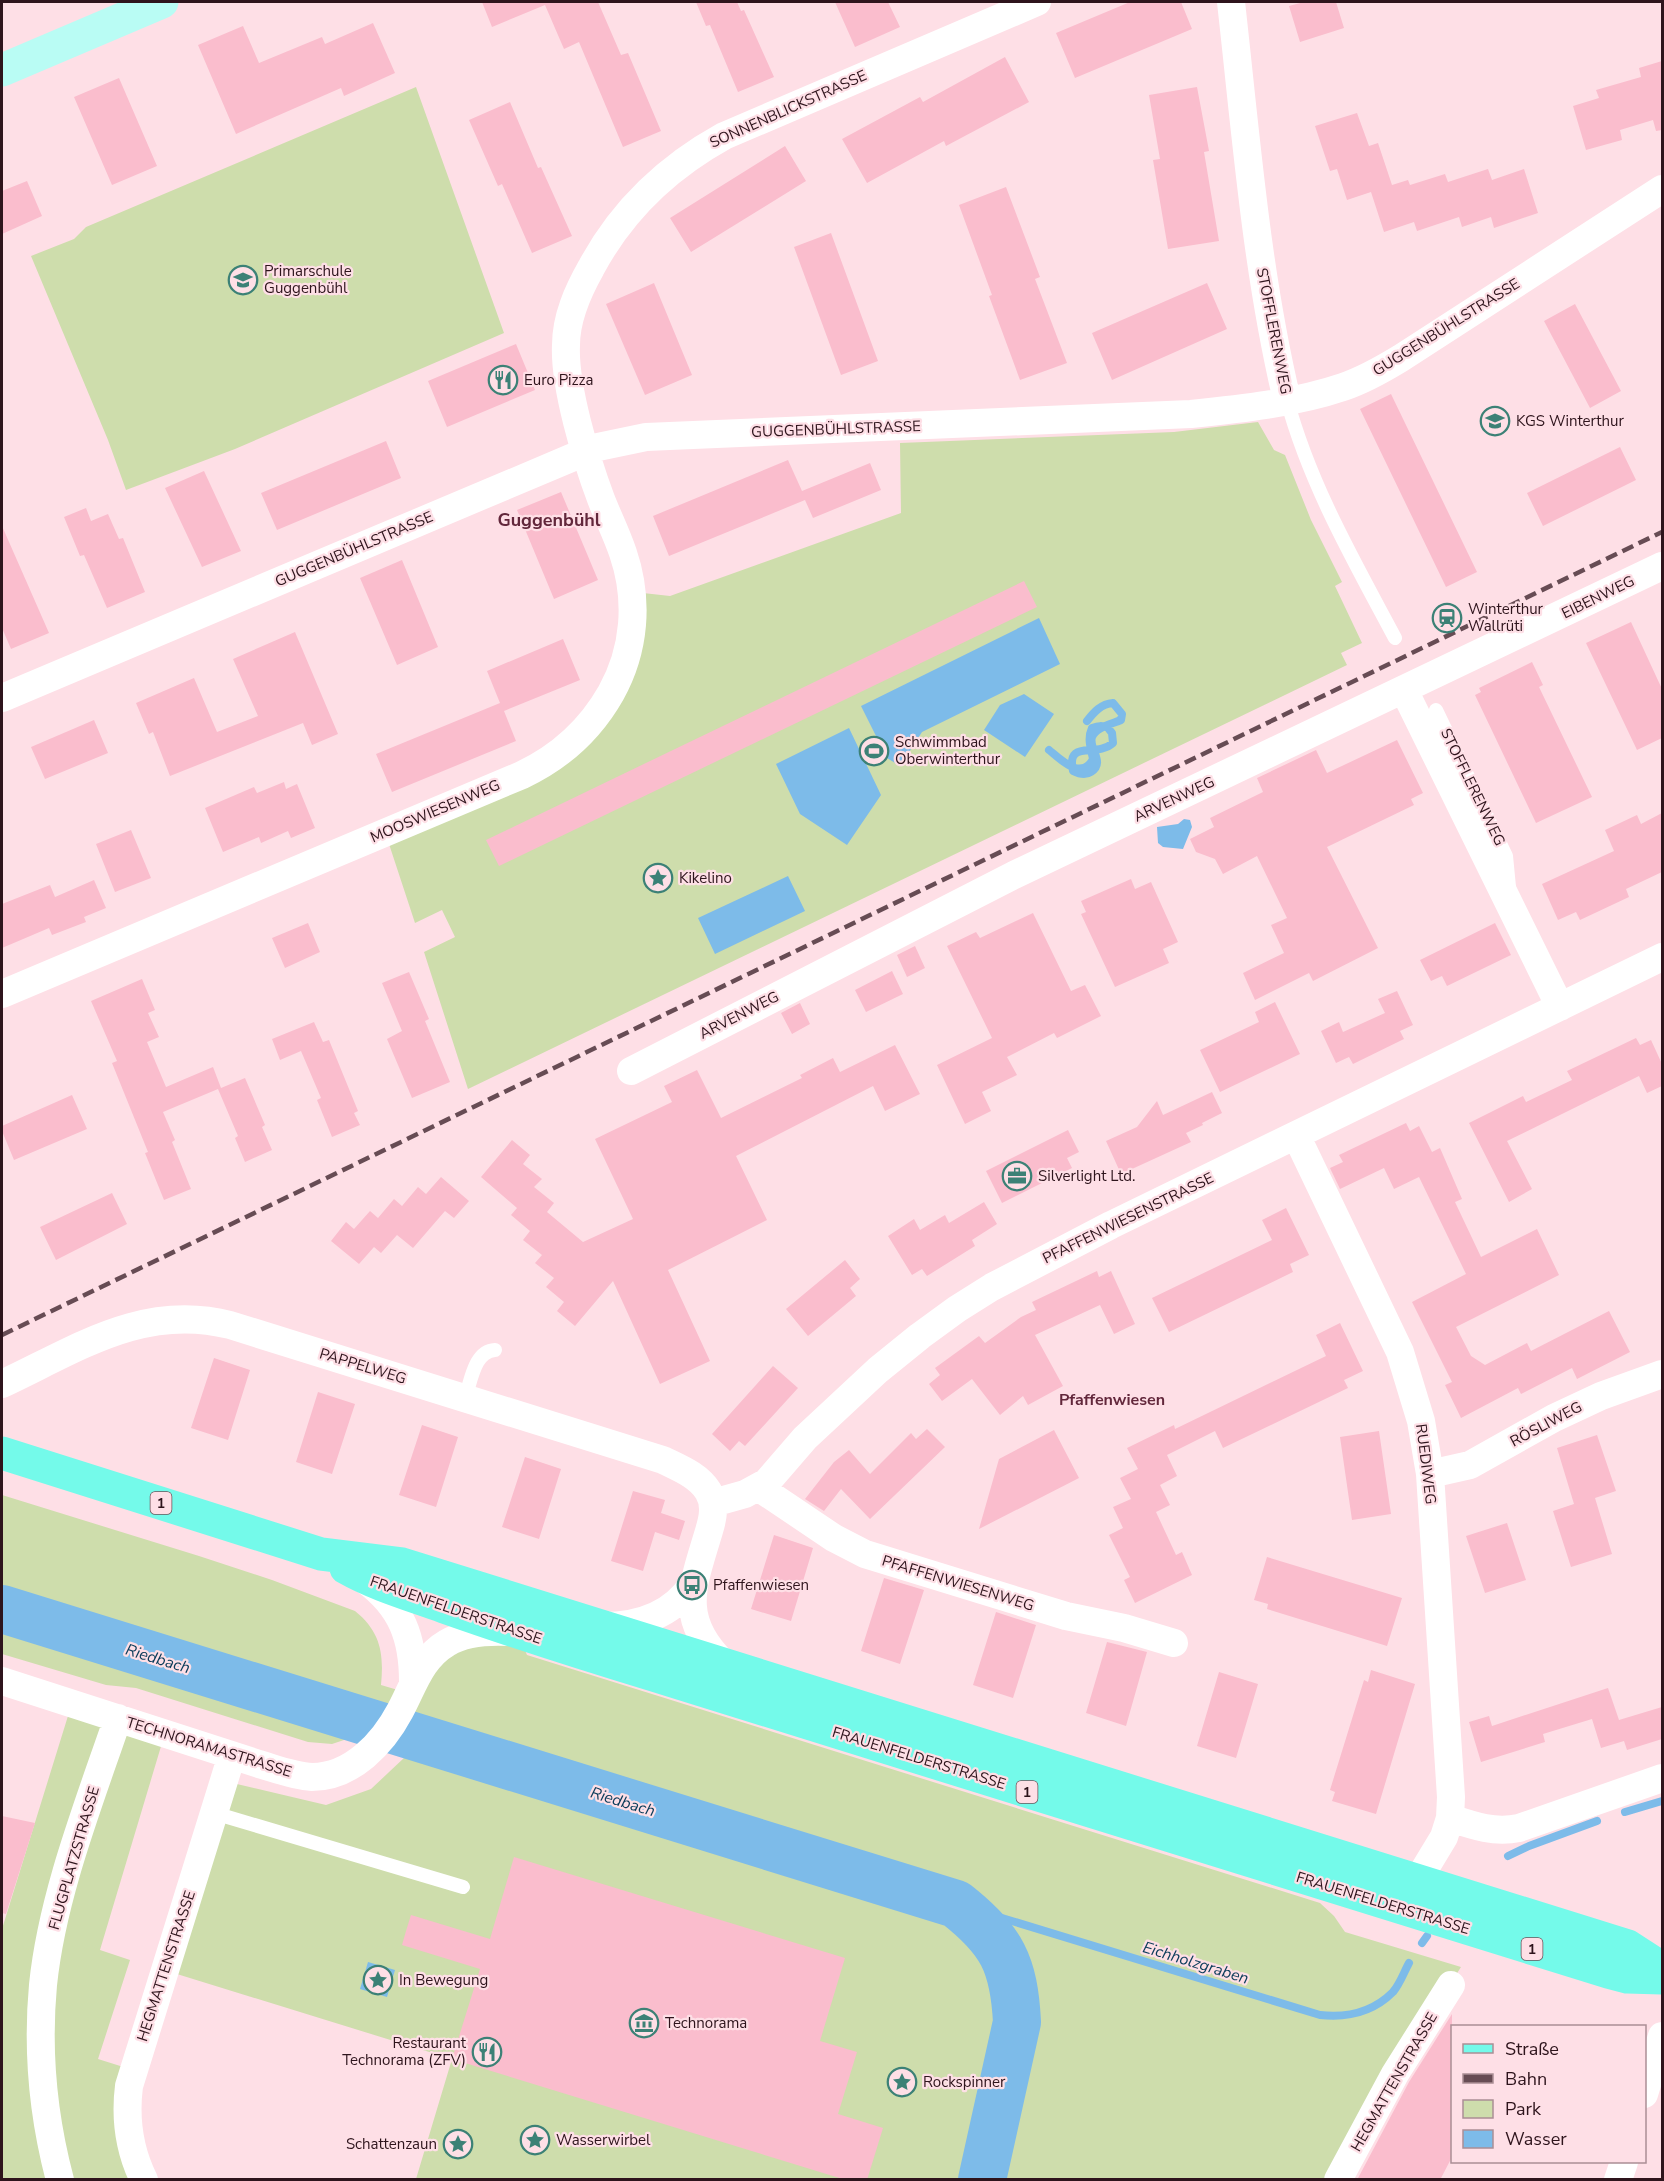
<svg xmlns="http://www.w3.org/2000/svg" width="1664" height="2181" viewBox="0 0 1664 2181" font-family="'Nunito Sans',sans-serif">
<rect width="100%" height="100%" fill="#fedfe6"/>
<path fill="#ceddac" d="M416,87L504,333L235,449L126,490L108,440L31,256L74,239L86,227Z
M1258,422L1274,450L1285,455L1311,520L1342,582L1335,586L1362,643L1341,653L1347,665L468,1089L424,952L455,937L442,910L415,923L389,844L571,759L643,593L670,596L901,513L900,443L1174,432Z
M2,1495L199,1556L272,1580L355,1611C381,1632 384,1654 381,1685L408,1693L429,1659L517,1632L527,1655L1320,1903L1334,1916L1345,1932L1461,1967L1326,2179H416L452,2059L164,1970L224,1781L326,1805L371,1789L405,1757L347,1739L332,1744L308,1742L136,1688L106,1685L2,1654Z
M72,1703L165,1733L100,1950L130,1960L98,2059L133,2070L144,2179L2,2180V1929Z"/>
<path fill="#7dbbe9" d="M1039,618L1060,664L922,732L900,766L887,758L861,706Z
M1024,694L1054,714L1025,757L984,730L1000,705Z
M849,728L881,795L847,845L800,814L776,764Z
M1184,819L1190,820L1192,827L1183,849L1163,847L1158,843L1157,827L1178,824Z
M788,876L805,911L715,954L698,918Z
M368,1962L395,1970L387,1997L360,1989Z"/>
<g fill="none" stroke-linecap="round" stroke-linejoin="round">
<path stroke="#7dbbe9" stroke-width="8" d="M1049,750C1061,760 1082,781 1093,759C1091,748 1087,739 1092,728C1098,726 1102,725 1108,728L1112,733L1113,743C1096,758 1066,739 1073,771C1079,774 1085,776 1091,772C1106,762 1088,749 1092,737C1096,727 1112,724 1121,720L1122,714L1113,703C1101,704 1094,712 1087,721
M1625,1812L1662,1801
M1508,1856L1529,1846L1597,1821
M956,1904L1320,2015C1347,2018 1373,2012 1393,1992C1400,1984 1404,1972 1409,1963
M1422,1943L1427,1936"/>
<path stroke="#7dbbe9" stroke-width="48" d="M2,1609L956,1904C1002,1940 1014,1964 1017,2022L982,2180"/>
</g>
<path fill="#fabdcd" d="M482,2H598L621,55L628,53L661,131L623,147L579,42L564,49L545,5L492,27Z
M696,2H737L741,11L744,10L774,77L738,92L710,25L706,26Z
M835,2H888L900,27L855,47Z
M1130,2H1181L1192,29L1075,78L1056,33Z
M1304,2H1336L1344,28L1300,42L1289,6Z
M373,23L395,73L344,96L341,88L236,134L198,45L243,26L259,63L322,37L325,44Z
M1005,57L1029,102L946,146L944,141L867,183L842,139L920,97L923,102Z
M1662,61V130L1656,131L1653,120L1620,130L1622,140L1586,150L1573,106L1599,98L1596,90L1641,77L1639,68Z
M119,78L157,166L112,185L74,97Z
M1197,87L1209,151L1204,152L1219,241L1168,249L1153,160L1160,159L1149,95Z
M510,102L538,168L541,167L572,236L532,253L502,184L498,186L469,120Z
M1357,113L1369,146L1378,143L1392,185L1408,180L1410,185L1445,174L1448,182L1488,169L1492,180L1524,169L1538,213L1494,228L1491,217L1462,227L1459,217L1417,231L1414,222L1384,232L1371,192L1347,200L1337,169L1330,171L1315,126Z
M785,146L806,181L691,252L670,218Z
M27,181L42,216L2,234V191Z
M1006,187L1040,277L1035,279L1067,363L1020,380L989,296L992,295L959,205Z
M831,233L878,361L841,375L794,247Z
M654,283L692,375L645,395L606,304Z
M1207,283L1227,329L1112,380L1092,333Z
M1575,304L1621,391L1590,408L1544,321Z
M516,344L535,390L447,427L428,381Z
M1391,394L1477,572L1446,587L1360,409Z
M386,441L401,478L277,530L261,493Z
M1620,447L1636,480L1543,526L1527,493Z
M788,460L802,491L870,463L881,490L813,518L805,500L669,556L653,516Z
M204,471L241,551L202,567L165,488Z
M561,492L598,580L554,599L517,510Z
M86,508L91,521L108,514L119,539L123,538L145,592L107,608L84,555L80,556L64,517Z
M2,526L49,633L11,649L2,628Z
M402,560L438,647L397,665L360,578Z
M1024,581L1037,607L499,866L486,840Z
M1631,622L1662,689V738L1637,750L1586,643Z
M295,632L338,734L312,745L303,723L170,776L153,732L149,734L136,703L194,678L217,732L258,716L233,659Z
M563,639L580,680L504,711L516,741L392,792L376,754L500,703L487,671Z
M1532,662L1543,685L1539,687L1592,797L1536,823L1475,695L1481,692L1479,688Z
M94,720L108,753L45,779L31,747Z
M1397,740L1423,793L1411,799L1414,805L1327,847L1378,948L1313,981L1309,973L1255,1000L1243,973L1284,953L1271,925L1287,918L1257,856L1223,874L1215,859L1196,852L1190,839L1214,827L1210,818L1263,792L1257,778L1316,750L1327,773Z
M284,782L286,789L297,784L315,828L291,838L288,831L261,843L259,837L223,852L205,808L254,787L257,793Z
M1662,813V872L1626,889L1629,897L1580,920L1576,912L1558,920L1542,884L1614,851L1605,830L1637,815L1641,824Z
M131,830L151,878L115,892L96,844Z
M1131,879L1135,889L1151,882L1178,942L1163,949L1169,963L1115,987L1081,914L1086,912L1081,901Z
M94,880L106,908L84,917L86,922L52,935L49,928L2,948V904L50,885L55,897Z
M1033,913L1071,991L1085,985L1101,1016L1057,1038L1054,1033L1007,1057L1017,1075L982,1092L991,1111L965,1124L937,1065L992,1038L947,946L976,932L980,938Z
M308,923L320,952L285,968L272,938Z
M1495,923L1511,955L1447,986L1442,976L1431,981L1420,960Z
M915,946L925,968L907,977L897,955Z
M892,971L903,994L866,1012L855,990Z
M409,972L429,1019L425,1021L450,1082L412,1098L387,1039L402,1031L382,983Z
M142,979L155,1010L148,1013L159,1037L147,1042L166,1087L213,1067L221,1088L245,1078L265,1125L262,1127L272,1150L245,1162L235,1138L238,1136L218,1089L163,1112L175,1140L172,1142L191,1189L164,1200L145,1153L148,1152L112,1063L117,1061L91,1001Z
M1397,991L1413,1025L1400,1031L1404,1039L1353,1064L1349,1057L1336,1063L1321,1031L1339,1022L1343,1032L1385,1013L1378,999Z
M1275,1002L1300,1054L1220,1092L1200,1050L1259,1022L1255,1012Z
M800,1003L810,1024L792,1034L781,1013Z
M314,1022L323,1042L329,1040L358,1111L354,1113L360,1125L332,1137L317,1100L321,1098L301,1051L280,1060L272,1039Z
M1636,1038L1640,1045L1651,1040L1662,1064V1086L1647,1093L1639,1076L1507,1141L1532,1189L1509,1202L1469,1123L1523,1096L1526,1102L1572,1080L1567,1071Z
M895,1045L920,1094L885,1111L873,1086L736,1156L767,1220L668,1270L710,1361L660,1384L613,1281L575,1326L557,1311L564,1302L546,1287L554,1278L535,1263L542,1255L523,1240L530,1231L511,1215L517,1208L481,1177L512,1140L530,1155L523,1164L542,1179L534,1187L554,1203L547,1212L583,1242L633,1219L595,1139L672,1102L664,1086L697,1070L721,1118L802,1078L800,1075L833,1058L840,1072Z
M1212,1092L1222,1113L1202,1123L1203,1125L1186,1133L1191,1142L1121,1174L1106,1141L1137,1127L1157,1101L1163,1115Z
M72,1095L87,1129L14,1160L2,1131V1126Z
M1406,1123L1410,1131L1419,1126L1432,1152L1440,1148L1462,1199L1455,1202L1481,1257L1537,1229L1559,1275L1456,1327L1471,1356L1485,1365L1527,1343L1531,1351L1609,1311L1630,1352L1577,1379L1572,1368L1521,1394L1518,1388L1461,1418L1445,1385L1452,1382L1412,1302L1466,1274L1419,1177L1394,1189L1384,1168L1340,1189L1330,1168L1343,1162L1339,1155Z
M1068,1130L1079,1152L1067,1158L1072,1168L1002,1203L986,1171Z
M441,1177L469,1201L454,1218L445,1211L413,1248L397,1235L381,1253L374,1247L359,1264L331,1241L346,1222L354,1229L370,1211L378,1218L394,1199L402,1206L418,1187L426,1194Z
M112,1193L127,1224L56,1260L40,1227Z
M984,1202L997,1224L972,1240L975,1246L927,1276L922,1269L912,1275L888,1236L914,1219L920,1230L945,1215L949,1223Z
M1286,1208L1309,1255L1290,1264L1293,1272L1169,1332L1152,1298L1272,1240L1262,1220Z
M845,1260L860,1279L850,1288L856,1296L808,1336L786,1309Z
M1097,1271L1099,1277L1111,1271L1135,1324L1114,1334L1100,1305L1035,1335L1063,1386L1028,1405L1023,1396L1000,1415L972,1379L942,1401L929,1384L940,1375L935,1368L979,1336L985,1343L1021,1317L1036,1310L1032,1302Z
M1340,1323L1363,1371L1344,1380L1348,1388L1223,1448L1215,1431L1167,1455L1177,1476L1160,1485L1170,1505L1156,1512L1176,1555L1182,1552L1192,1575L1135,1603L1124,1580L1130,1577L1109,1535L1123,1528L1113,1507L1131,1499L1120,1478L1138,1469L1127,1448L1174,1425L1175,1429L1326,1356L1316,1335Z
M214,1358L250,1370L228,1440L191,1428Z
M773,1366L798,1388L745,1446L739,1441L730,1451L712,1434Z
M318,1392L355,1404L332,1474L296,1462Z
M422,1425L458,1437L436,1507L399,1495Z
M927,1429L945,1447L870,1519L841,1489L824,1511L805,1499L834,1462L849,1450L870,1474L911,1433L916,1439Z
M1054,1430L1079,1478L979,1529L999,1459Z
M1379,1431L1391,1514L1352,1520L1340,1437Z
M1597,1435L1616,1491L1595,1498L1612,1554L1571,1567L1553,1511L1574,1504L1557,1448Z
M525,1457L561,1469L539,1539L502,1527Z
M633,1491L665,1500L661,1513L685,1521L679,1540L655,1532L643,1571L611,1561Z
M1507,1523L1526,1580L1485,1593L1466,1536Z
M774,1535L813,1548L791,1621L751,1609Z
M1267,1557L1402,1598L1387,1646L1267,1609L1268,1604L1254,1600Z
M884,1578L924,1590L900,1664L861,1651Z
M996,1612L1036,1625L1013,1698L973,1685Z
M1107,1642L1147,1652L1126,1726L1086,1713Z
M1371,1670L1415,1684L1376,1814L1332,1801L1335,1792L1330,1790L1364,1680L1368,1682Z
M1219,1672L1258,1684L1236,1758L1197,1746Z
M1608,1688L1619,1720L1662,1707V1739L1627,1750L1624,1741L1601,1748L1592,1719L1543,1734L1545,1742L1481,1762L1469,1722L1489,1716L1492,1726Z
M2,1816L35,1823L6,1914L2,1913Z
M514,1857L845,1958L820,2041L857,2052L838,2114L883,2128L867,2180H846L452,2059L480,1969L402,1945L406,1931L411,1915L490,1939Z
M1452,2014V2157L1440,2180H1357L1409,2082Z"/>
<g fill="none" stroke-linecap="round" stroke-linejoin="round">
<path stroke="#fff" stroke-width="14" d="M1287,400C1310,485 1354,561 1395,638
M1436,710L1506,856L1509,887
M465,1398C471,1382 474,1351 495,1350
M214,1813L463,1887"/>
<path stroke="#fff" stroke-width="28" d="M1231,2C1246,135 1256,269 1287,400
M1404,690L1560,1007
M2,698L571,458L598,447L646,437L1191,414C1240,409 1296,403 1343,387C1364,380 1383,369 1401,358L1662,189
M2,994L522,775C560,757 590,730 611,693C635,650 639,600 623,553C617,535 608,517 601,499C586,459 564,386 566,345C566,317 578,291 591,268C622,210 666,168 724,136L1037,2
M631,1071L1014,875L1662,566
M1296,1135L1400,1352L1421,1421L1430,1474L1451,1797L1450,1818
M2,1384C77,1349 143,1303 230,1325L663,1460C679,1468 698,1475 708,1491C716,1504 713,1518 709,1531C693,1585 677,1618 723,1663
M1430,1474L1470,1465L1554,1418L1601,1396L1662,1374
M758,1487L834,1538L865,1554L1066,1616L1124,1628L1174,1643
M713,1503L745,1494L767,1482L805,1438L878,1370L920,1336L957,1309L992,1287L1111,1225L1662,957
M365,1580C402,1607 413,1638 413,1682
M603,1626C638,1626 672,1615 692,1585
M2,1681L259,1764C276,1769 294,1776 312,1777C352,1777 383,1743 400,1711C413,1687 421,1658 447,1643C465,1632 488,1631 509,1632
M1418,1880L1444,1837L1450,1818C1474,1826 1494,1833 1519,1828L1662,1778
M1644,2094L1662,2036
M60,2180C43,2116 37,2050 43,1985C52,1896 89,1803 118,1718
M144,2180C129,2150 125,2118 129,2086L232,1755
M1338,2180L1395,2074L1451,1985
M1618,2180L1624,2162"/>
<path stroke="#b9fcf4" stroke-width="33" d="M2,70L162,2"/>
<path stroke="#74faea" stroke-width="33" d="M2,1453L321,1554L402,1564L1628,1946L1662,1968
M346,1568C376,1585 411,1595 444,1607C512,1631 581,1653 650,1674L1608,1972L1627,1977L1662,1978"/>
<path stroke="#674c54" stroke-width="4.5" stroke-dasharray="12 6" stroke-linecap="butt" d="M2,1335L1662,532"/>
</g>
<defs>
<g id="school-ring" transform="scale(1.5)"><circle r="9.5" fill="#fedfe6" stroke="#3c8176" stroke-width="1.5"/><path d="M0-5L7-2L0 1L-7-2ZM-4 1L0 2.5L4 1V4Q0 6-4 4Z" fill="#3c8176"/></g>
<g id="restaurant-ring" transform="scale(1.5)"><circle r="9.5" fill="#fedfe6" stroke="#3c8176" stroke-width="1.5"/><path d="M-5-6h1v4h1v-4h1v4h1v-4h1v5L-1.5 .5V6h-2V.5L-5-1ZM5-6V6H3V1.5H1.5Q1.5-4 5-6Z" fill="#3c8176"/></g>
<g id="station-ring" transform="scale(1.5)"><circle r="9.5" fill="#fedfe6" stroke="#3c8176" stroke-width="1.5"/><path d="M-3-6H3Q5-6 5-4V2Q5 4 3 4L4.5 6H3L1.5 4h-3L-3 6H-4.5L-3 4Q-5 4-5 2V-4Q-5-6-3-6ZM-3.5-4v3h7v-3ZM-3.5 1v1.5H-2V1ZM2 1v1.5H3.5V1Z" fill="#3c8176"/></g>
<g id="stadium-ring" transform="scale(1.5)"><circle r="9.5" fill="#fedfe6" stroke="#3c8176" stroke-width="1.5"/><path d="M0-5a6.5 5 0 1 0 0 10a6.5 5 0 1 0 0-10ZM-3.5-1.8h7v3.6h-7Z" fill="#3c8176"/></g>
<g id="sight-ring" transform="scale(1.5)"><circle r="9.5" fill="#fedfe6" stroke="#3c8176" stroke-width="1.5"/><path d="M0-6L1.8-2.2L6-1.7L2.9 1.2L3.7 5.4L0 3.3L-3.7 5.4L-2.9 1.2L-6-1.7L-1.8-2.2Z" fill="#3c8176"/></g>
<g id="office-ring" transform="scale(1.5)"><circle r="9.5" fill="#fedfe6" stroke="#3c8176" stroke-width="1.5"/><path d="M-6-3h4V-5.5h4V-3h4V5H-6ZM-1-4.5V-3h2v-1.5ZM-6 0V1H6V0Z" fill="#3c8176"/></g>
<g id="bus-ring" transform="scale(1.5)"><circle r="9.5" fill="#fedfe6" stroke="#3c8176" stroke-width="1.5"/><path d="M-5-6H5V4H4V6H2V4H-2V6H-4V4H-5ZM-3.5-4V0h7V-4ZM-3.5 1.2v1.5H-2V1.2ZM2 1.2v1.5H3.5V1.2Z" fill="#3c8176"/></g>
<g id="museum-ring" transform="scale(1.5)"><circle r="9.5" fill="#fedfe6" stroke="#3c8176" stroke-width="1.5"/><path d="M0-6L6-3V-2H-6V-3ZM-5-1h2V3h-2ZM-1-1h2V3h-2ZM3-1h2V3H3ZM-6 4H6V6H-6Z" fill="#3c8176"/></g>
</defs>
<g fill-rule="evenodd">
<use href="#school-ring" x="243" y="280"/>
<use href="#restaurant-ring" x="503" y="380"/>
<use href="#school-ring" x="1495" y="421"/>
<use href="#station-ring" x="1447" y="618"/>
<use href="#stadium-ring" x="874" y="751"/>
<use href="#sight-ring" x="658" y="878"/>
<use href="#office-ring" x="1017" y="1176"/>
<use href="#bus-ring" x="692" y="1585"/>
<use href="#sight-ring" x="378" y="1980"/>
<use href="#museum-ring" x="644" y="2023"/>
<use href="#restaurant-ring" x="487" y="2052"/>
<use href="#sight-ring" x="902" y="2082"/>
<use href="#sight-ring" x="535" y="2140"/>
<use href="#sight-ring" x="458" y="2144"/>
</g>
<g text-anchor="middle" stroke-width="4.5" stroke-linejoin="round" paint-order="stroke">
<g fill="#fedfe6" stroke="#6c5159" stroke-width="1.5">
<rect x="150.5" y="1492" width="21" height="22" rx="4.5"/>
<rect x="1016.5" y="1781" width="21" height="22" rx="4.5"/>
<rect x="1521.5" y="1938" width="21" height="22" rx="4.5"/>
</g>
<g font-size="14" font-weight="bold" fill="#2e141c">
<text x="161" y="1508">1</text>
<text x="1027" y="1797">1</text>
<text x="1532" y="1954">1</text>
</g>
<g font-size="15" fill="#2e141c" stroke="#fedfe6">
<text transform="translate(788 109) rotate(-24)" y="5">SONNENBLICKSTRASSE</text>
<text transform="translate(1446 327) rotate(-32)" y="5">GUGGENBÜHLSTRASSE</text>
<text transform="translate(1274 331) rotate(79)" y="5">STOFFLERENWEG</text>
<text transform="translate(836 429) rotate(-2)" y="5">GUGGENBÜHLSTRASSE</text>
<text transform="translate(354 549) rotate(-23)" y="5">GUGGENBÜHLSTRASSE</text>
<text transform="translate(1598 597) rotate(-26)" y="5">EIBENWEG</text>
<text transform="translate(1473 787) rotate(64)" y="5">STOFFLERENWEG</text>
<text transform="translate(1174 799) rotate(-25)" y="5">ARVENWEG</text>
<text transform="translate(435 811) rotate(-23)" y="5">MOOSWIESENWEG</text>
<text transform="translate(739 1015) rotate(-27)" y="5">ARVENWEG</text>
<text transform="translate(1128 1218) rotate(-26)" y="5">PFAFFENWIESENSTRASSE</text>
<text transform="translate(363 1366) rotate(17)" y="5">PAPPELWEG</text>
<text transform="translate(1546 1424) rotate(-28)" y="5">RÖSLIWEG</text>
<text transform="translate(1426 1464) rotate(83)" y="5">RUEDIWEG</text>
<text transform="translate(958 1583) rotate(17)" y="5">PFAFFENWIESENWEG</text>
<text transform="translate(456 1610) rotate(19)" y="5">FRAUENFELDERSTRASSE</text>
<text transform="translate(209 1747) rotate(17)" y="5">TECHNORAMASTRASSE</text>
<text transform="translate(919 1758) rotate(17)" y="5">FRAUENFELDERSTRASSE</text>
<text transform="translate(74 1858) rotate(-74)" y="5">FLUGPLATZSTRASSE</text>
<text transform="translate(1383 1903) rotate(17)" y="5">FRAUENFELDERSTRASSE</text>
<text transform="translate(166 1966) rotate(-72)" y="5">HEGMATTENSTRASSE</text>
<text transform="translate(1394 2082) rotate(-60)" y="5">HEGMATTENSTRASSE</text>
</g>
<g font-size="15" fill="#2e141c" stroke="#fedfe6" text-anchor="start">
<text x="264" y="276">Primarschule<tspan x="264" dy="17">Guggenbühl</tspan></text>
<text x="524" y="385">Euro Pizza</text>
<text x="1516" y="426">KGS Winterthur</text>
<text x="1468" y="614">Winterthur<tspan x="1468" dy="17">Wallrüti</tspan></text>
<text x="895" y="747">Schwimmbad<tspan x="895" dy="17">Oberwinterthur</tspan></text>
<text x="679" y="883">Kikelino</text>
<text x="1038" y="1181">Silverlight Ltd.</text>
<text x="713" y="1590">Pfaffenwiesen</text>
<text x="399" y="1985">In Bewegung</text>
<text x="665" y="2028">Technorama</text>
<text x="466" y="2048" text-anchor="end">Restaurant<tspan x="466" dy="17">Technorama (ZFV)</tspan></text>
<text x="923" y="2087">Rockspinner</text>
<text x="556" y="2145">Wasserwirbel</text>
<text x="437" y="2149" text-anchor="end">Schattenzaun</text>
</g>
<g font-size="16" font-weight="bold" fill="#62273b" stroke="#fedfe6">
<text x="1112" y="1405">Pfaffenwiesen</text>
</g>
<g font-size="16" font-style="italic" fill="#093b59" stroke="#fedfe6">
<text transform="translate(158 1658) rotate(17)" y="6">Riedbach</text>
<text transform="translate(623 1801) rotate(17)" y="6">Riedbach</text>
<text transform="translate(1196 1962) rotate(17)" y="6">Eichholzgraben</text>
</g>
<g font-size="18" font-weight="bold" fill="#62273b" stroke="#fedfe6">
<text x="549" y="526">Guggenbühl</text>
</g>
</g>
<rect width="1664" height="2181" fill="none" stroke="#2e141c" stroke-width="6"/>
<rect x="1451" y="2025" width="195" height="138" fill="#fedfe6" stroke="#ab8e95" stroke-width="1.5"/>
<rect x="1463" y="2044" width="30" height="9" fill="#74faea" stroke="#ab8e95" stroke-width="1.5"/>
<text x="1505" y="2055" font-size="18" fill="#2e141c">Straße</text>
<rect x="1463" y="2074" width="30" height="9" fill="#674c54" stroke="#ab8e95" stroke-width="1.5"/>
<text x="1505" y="2085" font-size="18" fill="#2e141c">Bahn</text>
<rect x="1463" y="2100" width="30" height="18" fill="#ceddac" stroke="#ab8e95" stroke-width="1.5"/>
<text x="1505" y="2115" font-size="18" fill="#2e141c">Park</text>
<rect x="1463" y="2130" width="30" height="18" fill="#7dbbe9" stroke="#ab8e95" stroke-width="1.5"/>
<text x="1505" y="2145" font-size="18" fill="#2e141c">Wasser</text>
</svg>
